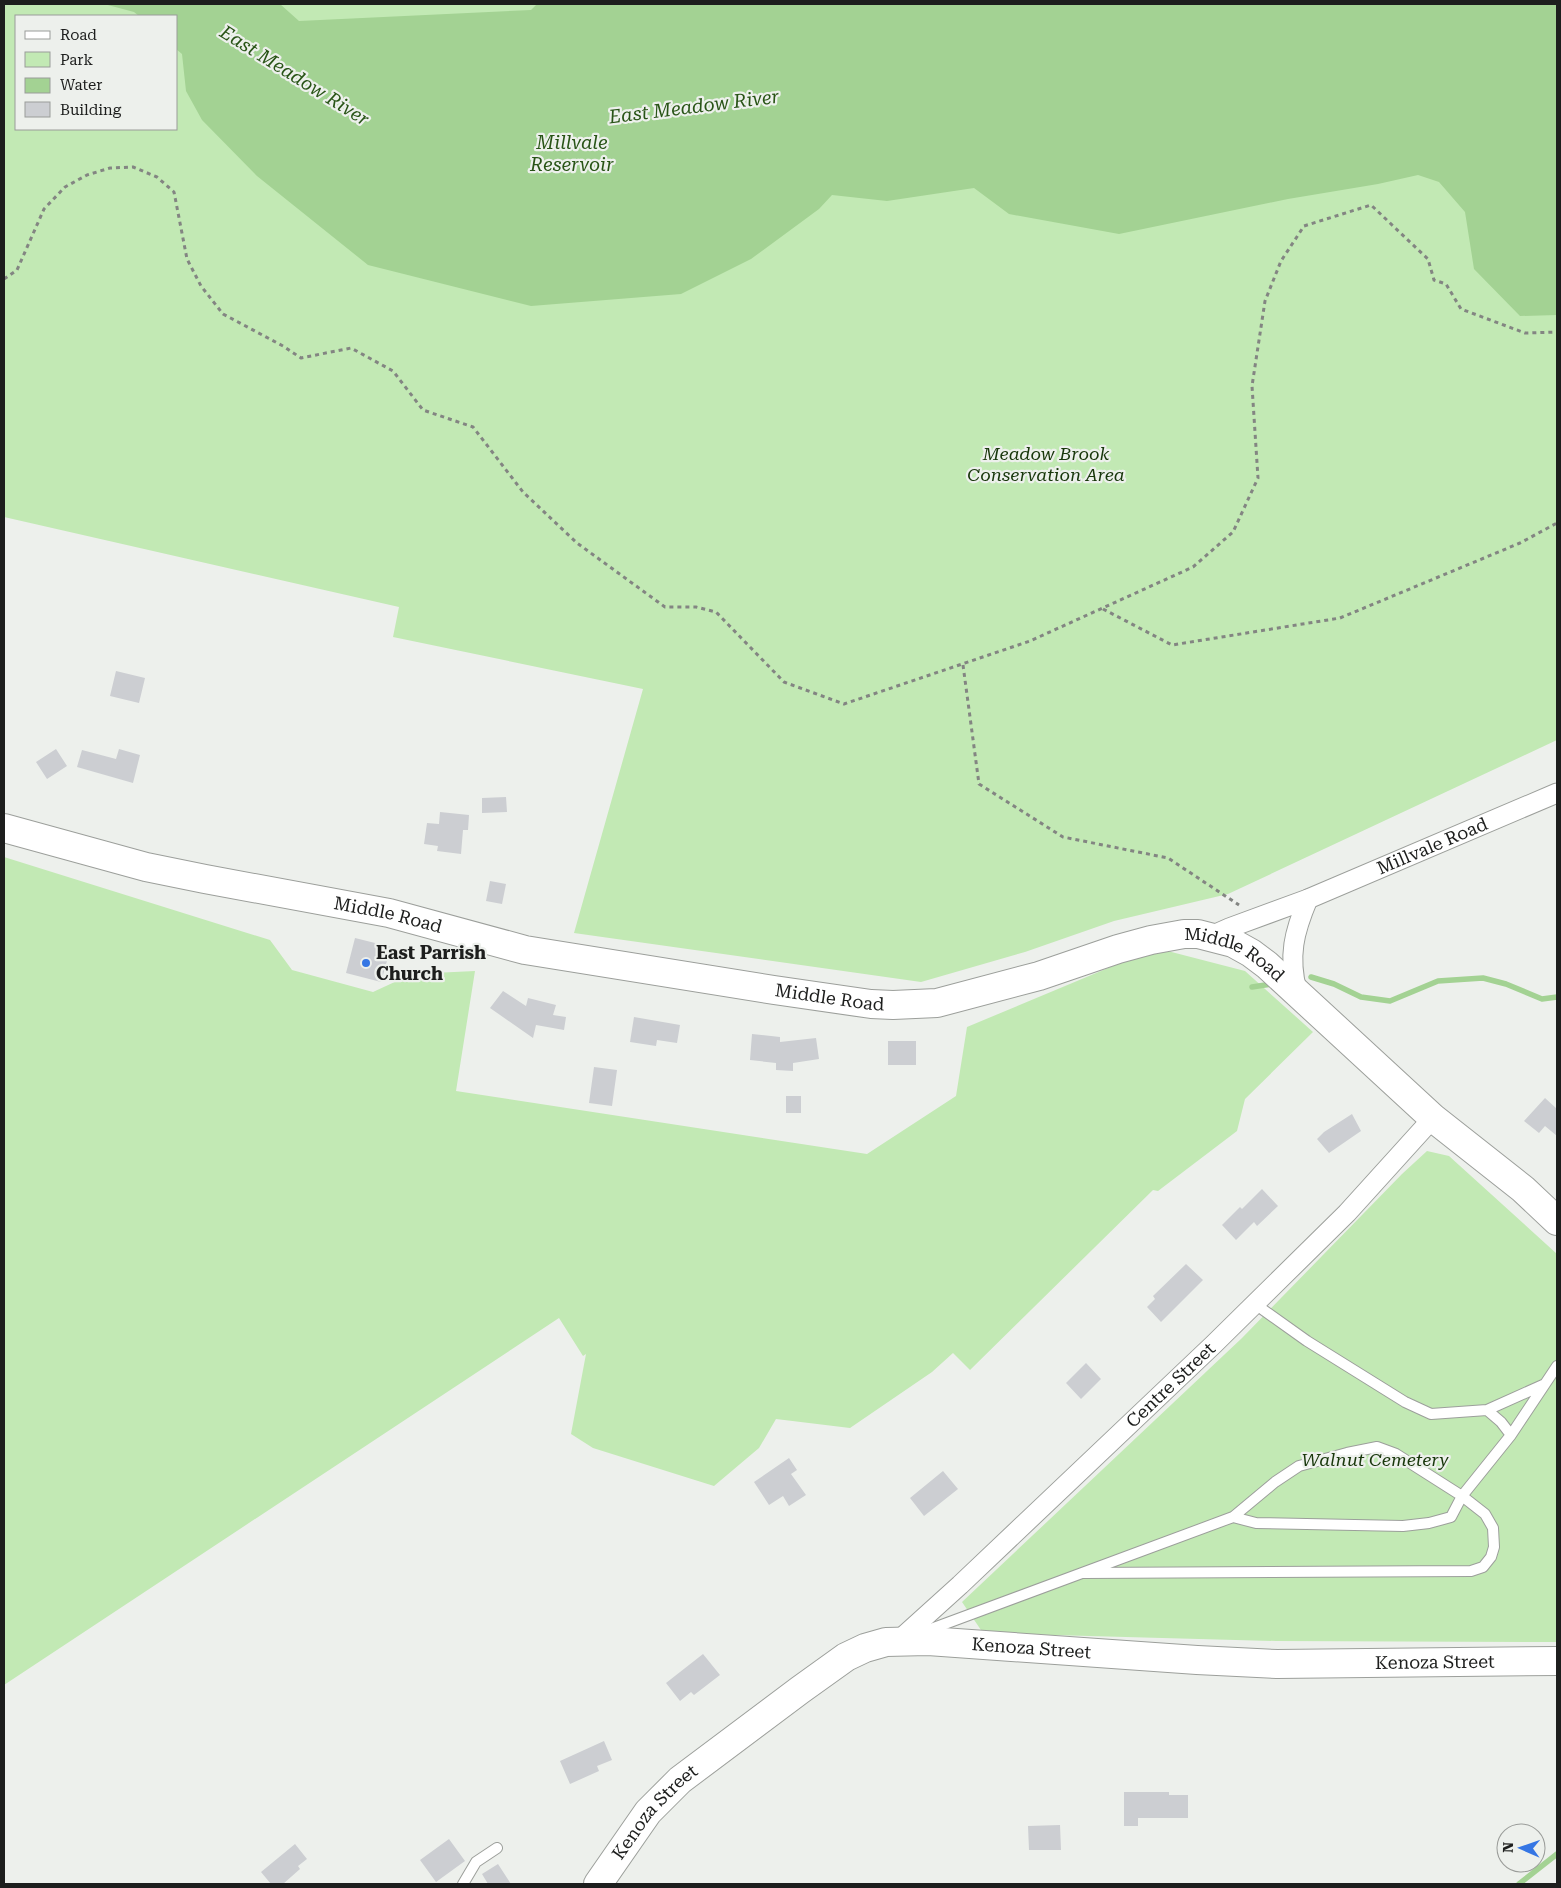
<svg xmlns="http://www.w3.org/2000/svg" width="1561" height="1888" viewBox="0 0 1561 1888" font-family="'Roboto Serif',serif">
<rect width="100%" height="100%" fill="#edf0ec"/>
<path fill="#c2e9b4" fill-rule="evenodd" d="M4,4H1557V740L1228,894L1114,921L1025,952L921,982L574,933L643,689L393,637L399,607L4,517ZM16,16H176V129H16Z
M4,857L270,940L292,970L373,992L412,974L475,971L456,1091L867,1154L956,1096L967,1027L1156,948L1245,971L1313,1032L1245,1099L1237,1131L1158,1191L1153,1190L970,1370L953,1353L932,1372L850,1428L776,1419L759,1448L714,1486L593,1448L571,1434L586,1354L583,1356L559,1318L4,1685Z
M1427,1151L1449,1156L1557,1254V1642L1276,1641L983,1633L962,1602L1242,1338L1402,1174Z"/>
<path fill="#a3d293" d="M104,4H280L299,21L531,10L537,4H1557V315L1520,316L1474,269L1465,212L1439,182L1418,175L1378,184L1288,199L1119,234L1009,214L974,188L887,201L832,195L819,209L751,259L681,294L531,306L368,265L257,176L202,120L186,91L182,54L176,49V16H139L134,12Z"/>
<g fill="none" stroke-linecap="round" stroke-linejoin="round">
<path stroke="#a3d293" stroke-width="5.5" d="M1311,977L1334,984L1361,997L1390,1001L1438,981L1483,978L1506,984L1542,999L1557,997
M1252,987L1272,984
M1519,1884L1557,1854"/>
</g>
<path fill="#ccced2" d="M116,671L145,678L139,703L110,696Z
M56,749L67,766L47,779L36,762Z
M119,749L140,755L133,783L77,767L82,750L116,759Z
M506,797L507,812L482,813V798Z
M440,812L469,815L468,830H463L461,854L437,851L438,846L424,844L427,823L439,824Z
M490,881L506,884L502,904L486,901Z
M355,938L391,947L381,982L346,973Z
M503,991L526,1006L528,998L556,1005L553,1015L566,1017L564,1030L536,1025L533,1038L490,1008Z
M634,1017L680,1025L677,1043L657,1040L656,1046L630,1042Z
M752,1034L780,1037V1042L816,1038L819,1059L793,1063V1071L776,1070V1063L750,1060Z
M888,1041H916V1065H888Z
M594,1067L617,1070L612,1106L589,1103Z
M786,1096H801V1113H786Z
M1545,1098L1557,1109V1136L1545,1126L1539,1133L1524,1121Z
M1352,1114L1361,1131L1329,1153L1317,1139L1324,1132Z
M1262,1189L1278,1206L1257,1226L1254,1222L1236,1240L1222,1225L1240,1207L1242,1209Z
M1186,1264L1203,1280L1161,1322L1147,1307L1155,1299L1153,1296Z
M1086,1363L1101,1379L1081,1399L1066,1383Z
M789,1458L797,1470L791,1474L806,1495L789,1506L783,1496L769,1505L754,1482Z
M943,1471L958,1489L924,1516L910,1498Z
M703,1654L720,1675L694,1695L691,1692L680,1701L666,1683Z
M604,1741L612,1760L597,1766L599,1771L570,1784L560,1761Z
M1124,1792H1169V1795H1188V1818H1138V1826H1124Z
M1060,1825L1061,1850H1029L1028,1826Z
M449,1839L465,1861L436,1882L420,1860Z
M295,1844L307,1859L298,1866L300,1869L283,1884H271L261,1872Z
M498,1864L511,1884H488L482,1874Z"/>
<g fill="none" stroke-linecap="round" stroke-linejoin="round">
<g stroke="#9c9f9b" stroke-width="12">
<path id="lane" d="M1545,1384L1557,1366
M1487,1410L1501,1422L1511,1435
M1233,1517L1256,1523L1403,1526L1429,1523L1451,1517L1462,1496L1511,1435L1545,1384L1487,1410L1431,1414L1405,1402L1307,1341L1255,1304
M923,1632L1233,1517L1275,1482L1299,1466L1347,1453L1377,1447L1396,1454L1462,1496L1485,1514L1493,1528L1494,1547L1491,1557L1483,1567L1471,1571L1083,1573
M463,1884L476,1862L497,1848"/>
</g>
<g stroke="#9c9f9b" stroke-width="21">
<g id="street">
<path id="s1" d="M1211,936L1229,928L1308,899L1557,793"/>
<path d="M1297,991C1288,956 1294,932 1308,899"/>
<path id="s2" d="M898,1641L960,1585L1214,1344L1347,1213L1433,1118"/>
</g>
</g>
<g stroke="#9c9f9b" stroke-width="30">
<g id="secondary">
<path id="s3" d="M4,828L146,867L205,879L389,913L525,950L774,990L871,1004L893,1005L937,1003L1039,976L1118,949L1151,940L1184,934H1198L1233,943L1251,953L1267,965L1433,1118L1523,1189L1557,1221"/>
<path id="s4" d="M598,1884L648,1812L680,1780L800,1690L846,1657L865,1648L886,1642L928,1641L1197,1660L1277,1664L1557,1661"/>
</g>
</g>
<path stroke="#838582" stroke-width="3" stroke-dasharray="4 4" stroke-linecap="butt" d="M4,279L17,270L44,209L65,187L87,175L110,168L133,167L157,177L174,192L187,259L201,286L223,314L283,346L301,358L351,348L393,371L423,410L473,427L523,492L577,543L665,607H696L716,612L784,682L844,704L1030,641L1193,567L1233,532L1258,478L1252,386L1265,301L1281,261L1304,226L1371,205L1428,259L1434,280L1446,284L1461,309L1525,333L1557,332
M1103,609L1172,645L1340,618L1520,543L1557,523
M963,665L979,784L1063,837L1168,858L1239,905"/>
<use href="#lane" stroke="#fff" stroke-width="10"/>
<use href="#street" stroke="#fff" stroke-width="19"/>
<use href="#secondary" stroke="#fff" stroke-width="28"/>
</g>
<circle fill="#3576e4" stroke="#edf0ec" stroke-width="2" cx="366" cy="963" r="5"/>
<g text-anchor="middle" stroke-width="4.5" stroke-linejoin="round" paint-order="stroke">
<g font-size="18" font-style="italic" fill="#18370b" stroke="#edf0ec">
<text x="1046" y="460">Meadow Brook<tspan x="1046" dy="21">Conservation Area</tspan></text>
<text x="1375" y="1466">Walnut Cemetery</text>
</g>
<g font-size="18" fill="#1d1e1d" stroke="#edf0ec">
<text dy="6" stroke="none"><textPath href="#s1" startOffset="239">Millvale Road</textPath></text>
<text dy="6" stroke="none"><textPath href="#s3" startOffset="394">Middle Road</textPath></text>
<text dy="6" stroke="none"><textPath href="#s3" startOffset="1264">Middle Road</textPath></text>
<text dy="6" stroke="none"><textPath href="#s3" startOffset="844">Middle Road</textPath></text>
<text dy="6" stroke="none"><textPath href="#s2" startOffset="374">Centre Street</textPath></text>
<text dy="6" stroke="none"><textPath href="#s4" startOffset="528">Kenoza Street</textPath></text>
<text dy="6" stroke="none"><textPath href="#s4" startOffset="932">Kenoza Street</textPath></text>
<text dy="6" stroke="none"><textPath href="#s4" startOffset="92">Kenoza Street</textPath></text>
</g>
<g font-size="18" font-weight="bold" fill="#1d1e1d" stroke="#edf0ec" text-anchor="start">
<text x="376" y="959">East Parrish<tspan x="376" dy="21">Church</tspan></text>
</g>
<g font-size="19" font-style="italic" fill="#285416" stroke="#edf0ec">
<text transform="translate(295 75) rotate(32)" y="7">East Meadow River</text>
<text transform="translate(694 106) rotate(-7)" y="7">East Meadow River</text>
<text x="572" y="149">Millvale<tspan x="572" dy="22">Reservoir</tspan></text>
</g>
</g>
<rect width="1561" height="1888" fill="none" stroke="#1d1e1d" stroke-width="10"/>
<rect x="15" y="15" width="162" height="115" fill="#edf0ec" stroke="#9a9c99"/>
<rect x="25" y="31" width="25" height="8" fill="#ffffff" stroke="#9a9c99"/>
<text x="60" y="40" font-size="15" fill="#1d1e1d">Road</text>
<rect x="25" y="52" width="25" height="15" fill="#c2e9b4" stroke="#9a9c99"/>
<text x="60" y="65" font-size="15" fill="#1d1e1d">Park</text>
<rect x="25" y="78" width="25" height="15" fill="#a3d293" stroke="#9a9c99"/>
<text x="60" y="90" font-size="15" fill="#1d1e1d">Water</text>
<rect x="25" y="102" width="25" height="15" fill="#ccced2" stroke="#9a9c99"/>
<text x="60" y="115" font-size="15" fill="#1d1e1d">Building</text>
<g transform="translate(1521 1848) rotate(272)"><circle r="24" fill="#edf0ec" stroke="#9a9c99"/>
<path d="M0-4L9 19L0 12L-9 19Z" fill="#3576e4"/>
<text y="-8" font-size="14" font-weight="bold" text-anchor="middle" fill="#1d1e1d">N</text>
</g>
</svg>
